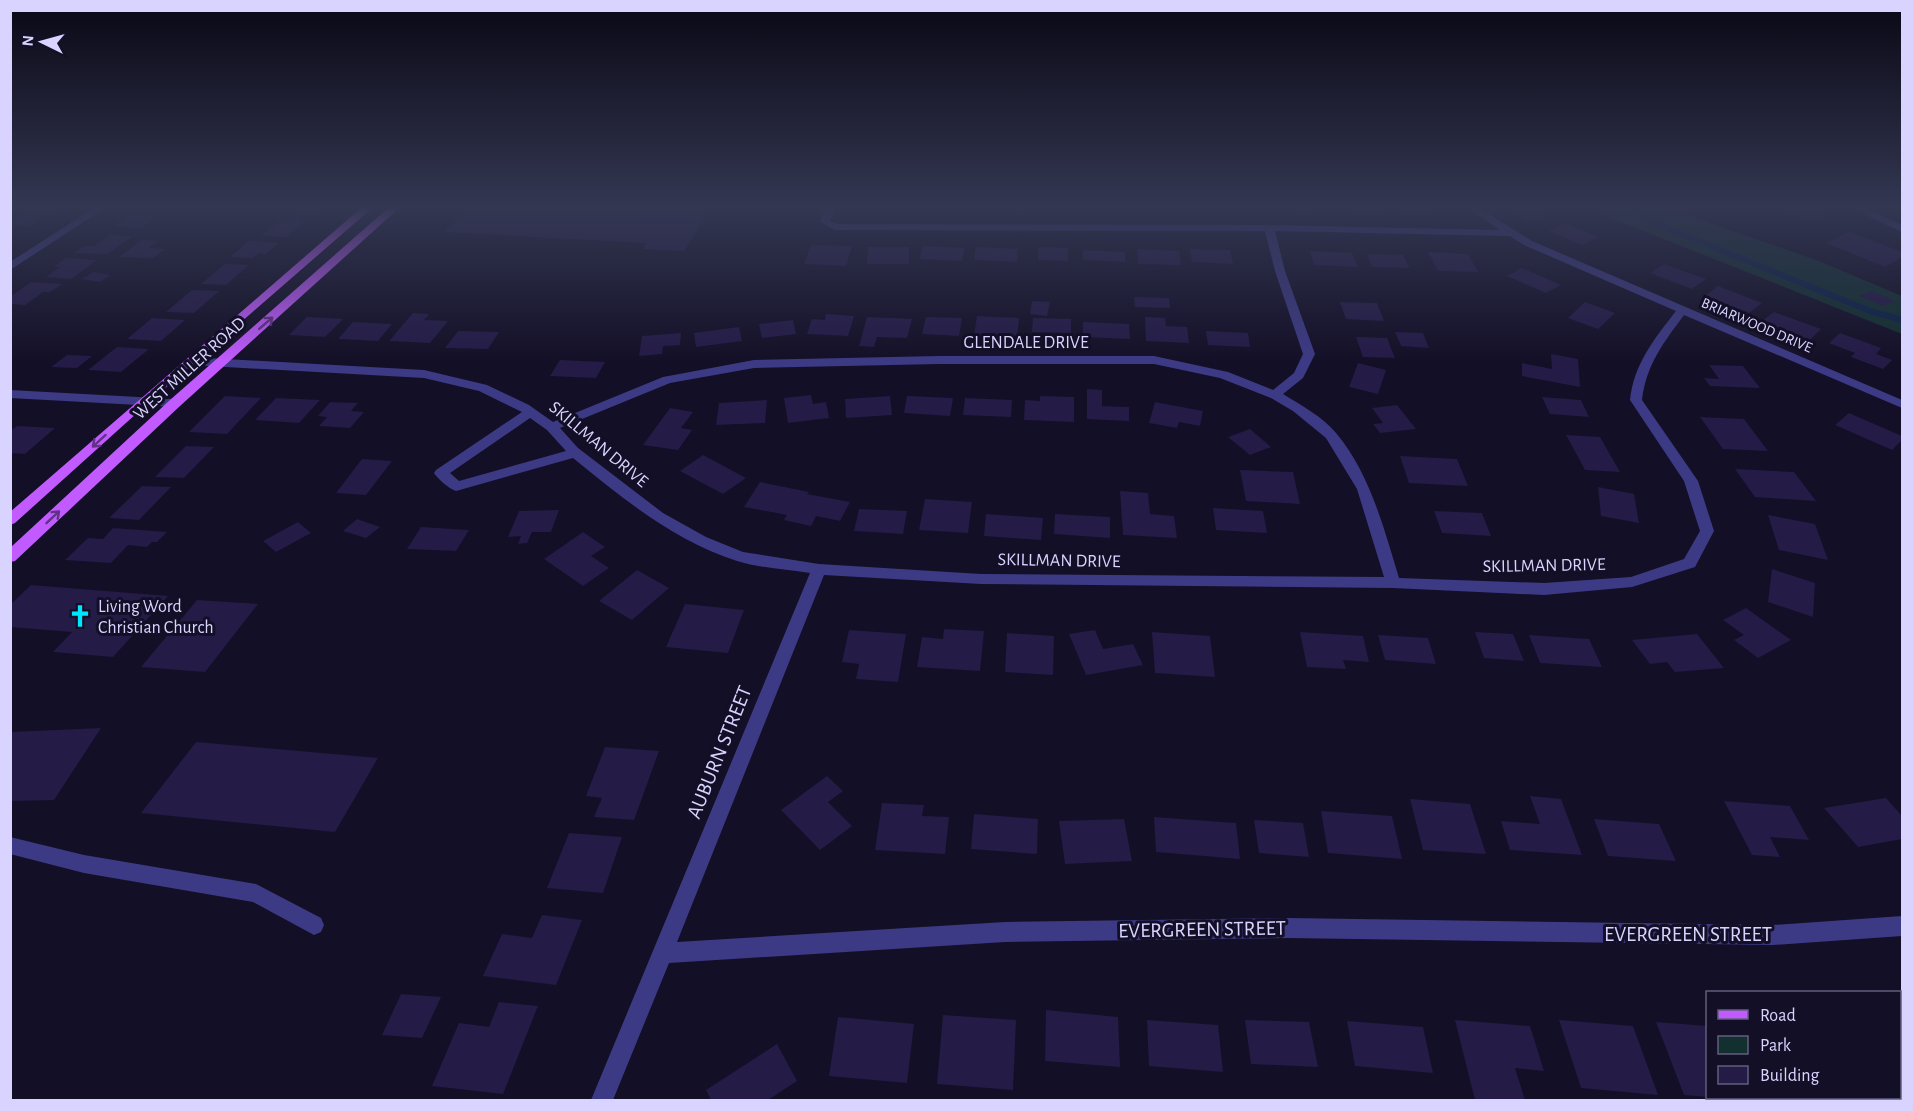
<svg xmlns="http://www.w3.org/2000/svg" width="1913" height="1111" viewBox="0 0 1913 1111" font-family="'Alegreya Sans',sans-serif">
<rect width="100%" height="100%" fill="#130f26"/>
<path fill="#12302f" d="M1586,208H1666L1819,261L1902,296V334Z"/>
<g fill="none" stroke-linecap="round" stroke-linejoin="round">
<path stroke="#0c2248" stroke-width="6" d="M1618,208L1870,311L1902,320"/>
</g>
<path fill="#241b47" d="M32,208L56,209L30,226L10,225V222Z
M297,208H322L314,214L290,213Z
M468,208L632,212L635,208H690L686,214L707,215L684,251L643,249L647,243L444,232Z
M867,208H900L899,212L866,210Z
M912,208H945L944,212L911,211Z
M1004,208H1038V213L1003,211Z
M1055,208H1085L1086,212L1055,211Z
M1097,208H1135V212L1097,211Z
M1146,208H1184V212L1146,210Z
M1198,208H1235L1236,212L1199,211Z
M1250,208H1285L1287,213L1251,211Z
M1297,208H1313L1315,214L1298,213Z
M1347,208H1384L1387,214L1349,213Z
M1396,208H1433L1436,214L1399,213Z
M1509,208H1534L1549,220L1525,222Z
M1780,208H1809L1829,219L1804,222Z
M129,215L157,216L142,228L113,226Z
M282,218L306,219L286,237L261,236Z
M1565,223L1598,237L1583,245L1549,231Z
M1850,232L1902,252V257L1885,267L1826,243Z
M110,235L132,236L107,254L74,253L84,246H94Z
M141,240L158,241L149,248L165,249L153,258L119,257Z
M249,241L279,243L266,254L259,253L253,258L230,257Z
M811,245L852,246L846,266L804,264Z
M923,246L964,248L962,261L920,259Z
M868,247H909V264H867Z
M976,247L1018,249L1017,262L974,260Z
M1038,247L1068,248V261L1038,260Z
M1137,249L1179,251L1181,265L1138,264Z
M1190,249L1230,250L1233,264L1192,262Z
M1083,250L1125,252V262L1083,260Z
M1310,251L1352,253L1358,267L1314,265Z
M1428,252L1468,254L1478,272L1438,271Z
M1367,254L1403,255L1410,268L1372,267Z
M66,258L97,260L71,279L46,277L60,267H54Z
M225,264L249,265L226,285L201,284Z
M1664,264L1706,279L1692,289L1650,273Z
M1522,268L1561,285L1546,293L1507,276Z
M94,272L111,275L99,282L82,279Z
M31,282L62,284L50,292H43L25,305L10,304V297Z
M1718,286L1762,303L1749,313L1705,296Z
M192,290L219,291L194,313L166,312Z
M1872,291L1895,301L1882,306L1859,296Z
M1134,297L1169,298L1170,308L1135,307Z
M1032,301L1050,302L1047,316L1030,314Z
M1340,302L1377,303L1384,321L1346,319Z
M1585,302L1615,313L1598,329L1568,318Z
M1774,312L1821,329L1810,340L1762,321Z
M413,313L429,314L424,320L448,321L430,343L389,341Z
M826,314L854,316L848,336L807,334L812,319L825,320Z
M977,316L1019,318L1017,338L974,336Z
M307,317L343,319L325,337L289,335Z
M867,317L912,319L907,338L877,337L874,347L859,346Z
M926,317L962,318L959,336L922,334Z
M1145,317L1165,318L1166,326L1187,327L1189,343L1146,341Z
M152,318L185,320L161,341L127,339Z
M1033,318L1071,319V333L1032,332Z
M793,320L796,334L762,338L759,324Z
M353,322L392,324L378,341L338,339Z
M1083,322L1129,324L1130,339L1083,337Z
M739,327L742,341L696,347L694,333Z
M458,331L499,332L488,349L445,348Z
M1206,331L1248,333L1250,347L1208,345Z
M1395,332L1423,333L1429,348L1401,346Z
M681,333L680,345L663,346L662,354L639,356L642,336Z
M1840,333L1881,348L1876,354L1892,360L1883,369L1851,357L1855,353L1829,343Z
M1356,337L1387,338L1395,358L1363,357Z
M117,347L149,349L121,372L88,370Z
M1551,354L1578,359L1580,387L1522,376V363L1552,369Z
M67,355L92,356L77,368L51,367Z
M560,360L605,362L596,378L550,376Z
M1358,363L1386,370L1378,394L1349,387Z
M1709,365L1743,366L1760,388L1710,386L1704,378L1719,379Z
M1087,389L1102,390V406L1129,407V421L1087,419Z
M811,395L813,404L826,402L829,418L788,423L784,398Z
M225,396L261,398L227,434L189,432Z
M890,396L892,415L846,418L845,399Z
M907,396L953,398L950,416L904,413Z
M1040,396L1074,397V422L1024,420L1025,400L1040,401Z
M1542,397L1581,400L1589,417L1550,414Z
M276,398L320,400L299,423L255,420Z
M965,398L1012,400L1011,417L963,415Z
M767,400L765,423L716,425L719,403Z
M330,402L358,403L351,411L364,412L350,428L319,426L327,417L318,416Z
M1155,402L1203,411L1200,426L1179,422L1177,428L1149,423Z
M1397,405L1416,429L1380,433L1373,424L1383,423L1372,408Z
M670,408L693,412L681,428L692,430L678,450L643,445Z
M1849,413L1902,436V440L1892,450L1835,425Z
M1700,417L1744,419L1768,451L1723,449Z
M17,426L55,428L25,454L10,453V431Z
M1250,429L1271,447L1250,455L1228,437Z
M1566,435L1600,437L1620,472L1585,470Z
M186,446L214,447L184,478L155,477Z
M703,455L746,478L723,494L680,471Z
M1400,456L1457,459L1468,486L1409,483Z
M362,459L392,461L366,495L336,493Z
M1735,469L1794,472L1816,501L1755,497Z
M1240,470L1293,472L1300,504L1246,501Z
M760,482L809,492L807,494L850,502L840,521L816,516L811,526L784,520L787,515L744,507Z
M142,486L171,487L139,520L109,518Z
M1598,487L1634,494L1639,523L1601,516Z
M1120,491L1148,493L1150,514L1174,516L1177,538L1123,535Z
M925,499L972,502L968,533L919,530Z
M1213,508L1263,511L1267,533L1216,530Z
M859,509L907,511L903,534L854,531Z
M559,510L551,532H532L527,543L518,544L521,536L508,537L519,511Z
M1434,511L1482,513L1491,536L1442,533Z
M986,514L1043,518L1041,540L984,536Z
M1055,514L1110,517V538L1054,534Z
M1768,515L1815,524L1828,560L1779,550Z
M357,519L380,527L366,538L343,531Z
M298,522L311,533L276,552L263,541Z
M421,527L469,530L456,551L407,549Z
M113,528L167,532L157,542H152L147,547L128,545L111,563L65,560L88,538L103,539Z
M583,532L605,547L591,556L609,568L583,586L544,559Z
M1772,569L1815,583L1813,617L1768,602Z
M637,570L669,588L632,620L599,601Z
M31,585L168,596L113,657L53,652L72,632L10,627V605Z
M197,600L258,604L205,672L141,667Z
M685,604L744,610L728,653L666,647Z
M1746,608L1791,640L1758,658L1734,640L1744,635L1723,620Z
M944,629L984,631L980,671L917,667L922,637L943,639Z
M849,630L906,634L898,682L856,679L859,664L842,662Z
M1095,630L1103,649L1133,644L1143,665L1086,675L1069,634Z
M1152,632L1210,636L1215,677L1155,673Z
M1300,632L1363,636L1369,662L1343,660L1346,669L1307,667Z
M1475,632L1513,634L1524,661L1484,658Z
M1007,633L1054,636L1053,675L1005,672Z
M1697,634L1724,668L1675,672L1667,662L1650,664L1632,640Z
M1378,635L1428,638L1436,664L1385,660Z
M1529,635L1589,639L1602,667L1540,663Z
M101,728L54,800L10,801V732Z
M196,742L378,758L335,832L141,813Z
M605,747L659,751L634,820L594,817L602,798L586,796Z
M827,776L843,791L828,802L852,826L820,850L781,810Z
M1530,796L1561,799L1582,855L1510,850L1501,821L1540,824Z
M1886,798L1902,816V839L1858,847L1824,808Z
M1410,799L1470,804L1486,854L1423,850Z
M1724,801L1790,806L1809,840L1770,837L1780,857L1752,855Z
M882,803L924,805L922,816L949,817L945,854L875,850Z
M1321,811L1392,816L1402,859L1328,853Z
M974,814L1038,819L1037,854L971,849Z
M1154,817L1236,823L1240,859L1156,852Z
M1124,819L1132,861L1065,864L1059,821Z
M1594,819L1659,824L1676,861L1608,856Z
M1254,820L1303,823L1309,857L1259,853Z
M569,833L622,837L603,893L547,888Z
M542,915L582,920L556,985L483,976L502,934L532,938Z
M401,994L441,997L422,1038L382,1035Z
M499,1002L538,1006L503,1094L432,1086L459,1023L489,1027Z
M1046,1010L1118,1017L1120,1067L1045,1061Z
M943,1015L1016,1020L1013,1090L937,1084Z
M838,1017L914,1024L907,1083L829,1076Z
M1147,1020L1218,1025L1223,1072L1149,1066Z
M1245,1020L1309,1022L1318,1067L1251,1064Z
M1455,1020L1530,1026L1544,1071L1515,1068L1525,1100H1475Z
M1559,1020L1633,1026L1658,1095L1581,1088Z
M1347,1021L1423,1027L1433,1073L1355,1066Z
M1656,1022L1708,1026V1097L1684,1095Z
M777,1044L797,1081L768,1100H711L706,1090Z
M1900,1047L1902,1052V1087L1900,1086Z"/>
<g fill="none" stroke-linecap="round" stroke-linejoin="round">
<path fill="#3d3a85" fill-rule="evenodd" d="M94,208H105L10,270V262Z
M825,208H835L830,221L837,224L1269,225L1500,230L1468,208H1479L1532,241L1902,400V408L1684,315C1664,342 1646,365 1642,400L1698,481L1714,531L1695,567L1632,587L1544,595L1393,588L981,584L824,575L677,942L1005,922L1288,918L1773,925L1902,916V936L1773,945L1288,938L1005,942L669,963L613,1100H591L810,573C786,569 759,568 737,561C675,541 623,499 573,458L456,491C448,488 439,480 434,473L436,470L522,412L479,391L424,378L191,365L185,361L191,357L424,370L487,385L529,405L553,422L663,377L754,360L939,356H1154L1228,372L1273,390L1294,373L1303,354L1275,271L1265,231L835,230L820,222ZM1275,231L1510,236L1524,245L1676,311C1654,339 1634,364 1630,400L1684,481L1700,531L1684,559L1631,577L1544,583L1399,578C1384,529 1370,473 1336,433C1323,417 1301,405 1283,394L1303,378L1315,354L1285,271ZM939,364H1154L1220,378L1271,398L1293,411L1326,438L1357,489L1384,577L981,574L819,564L743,552L706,537L663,513L578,448L560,428L670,383L754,368ZM530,418L547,430L566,451L459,481L450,473Z
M1851,208H1864L1902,225V232Z
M10,390L175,399L181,403L175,407L10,398Z
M10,837L84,855L256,884L321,918L324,925L321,932L314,935L253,902L84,873L10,854Z"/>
<path fill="#c25bff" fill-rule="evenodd" d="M361,208H372L147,404L15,523L10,525V512Z
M388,208H399L180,406L15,561L10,562V548L170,400Z"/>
</g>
<defs><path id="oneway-shaft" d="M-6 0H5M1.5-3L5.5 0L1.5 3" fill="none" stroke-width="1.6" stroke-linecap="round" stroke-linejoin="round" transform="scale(1.5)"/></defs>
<g stroke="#623188">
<use href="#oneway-shaft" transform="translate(266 323) rotate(-41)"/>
<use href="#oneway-shaft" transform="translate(99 441) rotate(138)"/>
<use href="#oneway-shaft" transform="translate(53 517) rotate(-43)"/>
</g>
<linearGradient id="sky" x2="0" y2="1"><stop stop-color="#0a0815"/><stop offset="0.57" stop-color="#333752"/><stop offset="1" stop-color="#333752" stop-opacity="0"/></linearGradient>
<rect width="1913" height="363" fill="url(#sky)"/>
<defs>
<g id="church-bare" transform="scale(1.8)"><path d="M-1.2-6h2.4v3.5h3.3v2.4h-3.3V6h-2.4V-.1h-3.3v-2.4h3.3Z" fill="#00e5ff" stroke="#130f26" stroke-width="2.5" paint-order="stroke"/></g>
</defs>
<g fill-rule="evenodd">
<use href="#church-bare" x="80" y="616"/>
</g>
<g text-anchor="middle" stroke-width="6" stroke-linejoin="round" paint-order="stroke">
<g font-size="15" fill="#d9d4ff" stroke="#130f26">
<text transform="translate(1757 325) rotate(23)" y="5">BRIARWOOD DRIVE</text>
</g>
<g font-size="18" fill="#d9d4ff" stroke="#130f26">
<text x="1026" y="348">GLENDALE DRIVE</text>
<text transform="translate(189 368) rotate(-42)" y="6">WEST MILLER ROAD</text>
<text transform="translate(599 444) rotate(40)" y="6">SKILLMAN DRIVE</text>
<text transform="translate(1059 560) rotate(1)" y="6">SKILLMAN DRIVE</text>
<text transform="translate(1544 565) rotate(-1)" y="6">SKILLMAN DRIVE</text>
</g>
<g font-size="18" fill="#d9d4ff" stroke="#130f26" text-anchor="start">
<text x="98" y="612">Living Word<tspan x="98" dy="21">Christian Church</tspan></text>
</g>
<g font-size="21" fill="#d9d4ff" stroke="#130f26">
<text transform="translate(719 752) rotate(-68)" y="7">AUBURN STREET</text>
<text transform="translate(1202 929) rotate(-1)" y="7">EVERGREEN STREET</text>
<text x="1688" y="941">EVERGREEN STREET</text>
</g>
</g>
<rect width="1913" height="1111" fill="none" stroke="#d9d4ff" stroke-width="24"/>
<rect x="1706" y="991" width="195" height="108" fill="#130f26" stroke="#625e7d" stroke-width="1.5"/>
<rect x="1718" y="1010" width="30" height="9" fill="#c25bff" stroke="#625e7d" stroke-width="1.5"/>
<text x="1760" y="1021" font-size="18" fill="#d9d4ff">Road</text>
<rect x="1718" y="1036" width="30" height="18" fill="#12302f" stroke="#625e7d" stroke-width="1.5"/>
<text x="1760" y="1051" font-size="18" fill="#d9d4ff">Park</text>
<rect x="1718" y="1066" width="30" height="18" fill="#241b47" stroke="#625e7d" stroke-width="1.5"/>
<text x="1760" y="1081" font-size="18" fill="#d9d4ff">Building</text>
<g transform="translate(42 42) rotate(275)" stroke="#130f26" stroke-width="4.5" paint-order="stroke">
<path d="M0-4.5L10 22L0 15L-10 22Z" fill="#d9d4ff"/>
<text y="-9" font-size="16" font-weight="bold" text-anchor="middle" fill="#d9d4ff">N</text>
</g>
</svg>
